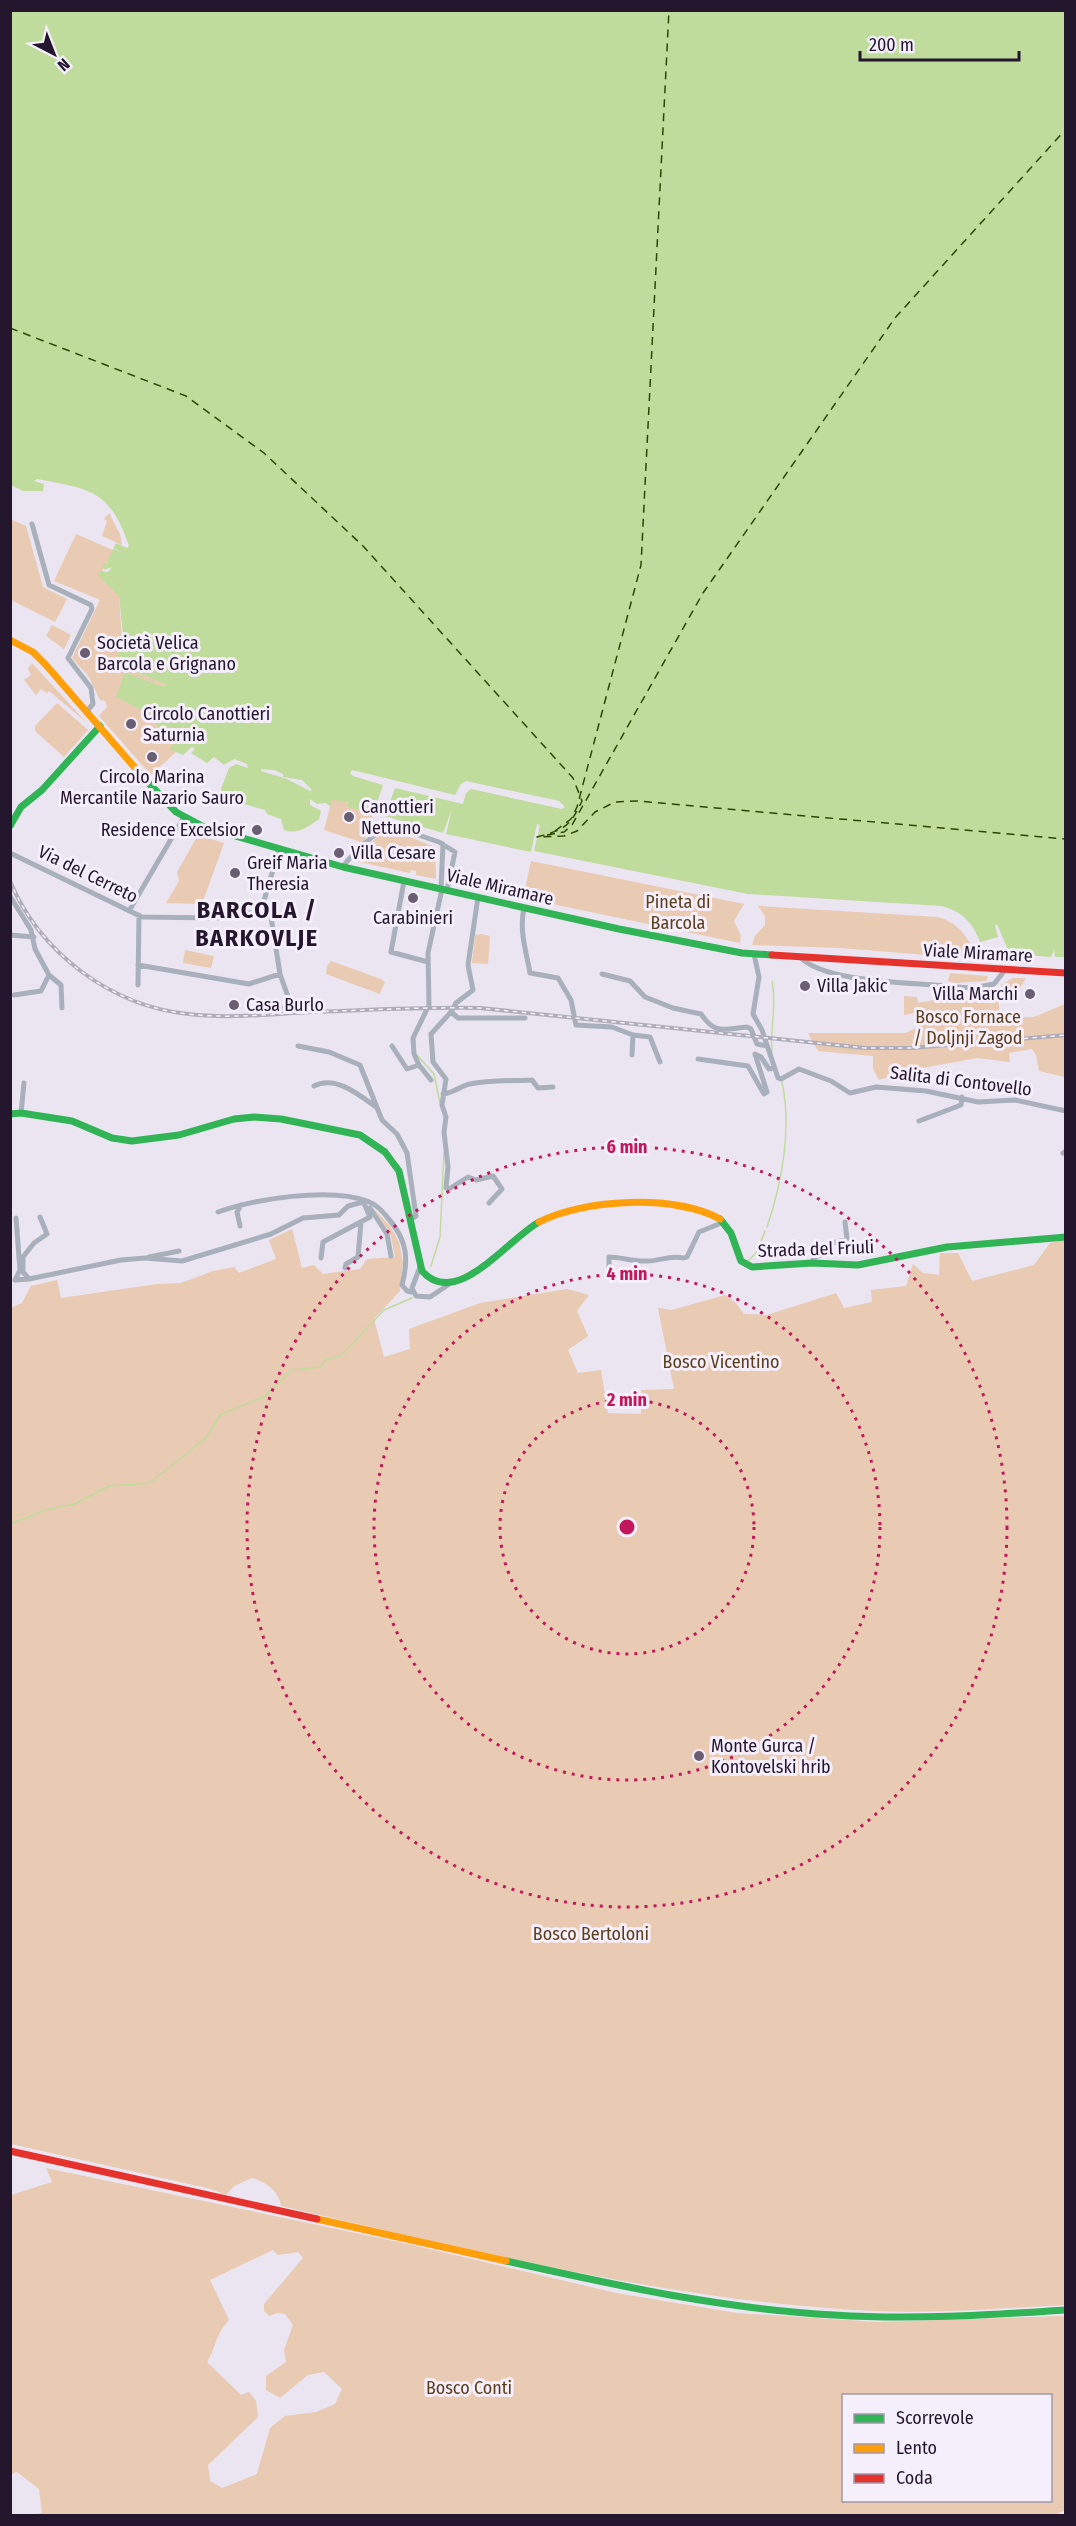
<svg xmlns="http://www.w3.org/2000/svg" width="1076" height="2526" viewBox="0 0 1076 2526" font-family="'Fira Sans Condensed',sans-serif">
<rect width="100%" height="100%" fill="#ebe4f1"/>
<path fill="#e9cab2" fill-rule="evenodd" d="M109,513L120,534L122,545L102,536L107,521L104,519Z
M10,519L26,526L43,587L67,599L55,622L11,600Z
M76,534L113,550L107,562L109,564L103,568V577L119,596L124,667L167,685L161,686L125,672L153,716L178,740L172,749L177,751L151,775L99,716L107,707L105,701L100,700L89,677L72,658L100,600L54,581Z
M52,625L71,635L64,649L46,636Z
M32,663L86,722L49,691L47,693L41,689L36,695L24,680L31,675L28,669Z
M57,703L88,730L64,757L35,731V726Z
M332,799C340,799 347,800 351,807L366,812L369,803L376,806L364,843L324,830Z
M390,829L435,847L436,879L416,875V871L411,870L410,873L355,861L381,832Z
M198,835L224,843L202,904L166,903L179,881L177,872Z
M531,861L744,904L734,921L741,936L740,943L523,898Z
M758,906L938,917C959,923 970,939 976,959L840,948L752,945L755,936L765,925V916Z
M481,934L490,936L488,964L472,963L475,935Z
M185,950L214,956L211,968L183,963Z
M331,961L381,979L385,982L380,994L326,974L327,966Z
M950,973L987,976L988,977L986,981L954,983L948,981Z
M1013,978H1026L1017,993L1006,995L999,1000V1018L1034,1017L1065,1004V1077L1039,1071L1036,1055L1032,1049L1009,1053L1010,1062L977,1058L911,1070L879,1080L873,1069V1056L818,1051L808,1033H906L930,1021L924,1011L904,1015V996L917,997L918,1003L944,998L946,989L964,990L965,997L977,996L976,990L986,989V992L1001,993V985Z
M373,1208L390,1226L399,1242L403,1262L400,1291L374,1319L384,1357L410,1349L409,1329L480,1303L567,1289L589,1295L577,1311L588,1336L568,1350L578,1373L601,1370L608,1413L641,1414V1390L674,1389L658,1308L672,1310L725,1295L736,1303L744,1314L767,1315L836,1293L844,1308L872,1302L871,1290L906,1286L913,1264L923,1273L939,1275L940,1253H958L972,1281L1034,1265L1050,1243L1065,1240V2305C1002,2308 938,2314 875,2311C673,2302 476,2251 281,2206C279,2191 266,2182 252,2178L234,2186L226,2195L211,2189L11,2144L10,1308L22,1303L31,1286L57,1280L61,1298L157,1284L181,1283L213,1271L234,1267L239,1273L276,1259L269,1240L292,1229L302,1268L314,1265L323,1274L360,1269L367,1259L395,1257L391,1236Z
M46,2168L408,2244L616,2293L737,2313L877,2322L1065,2316V2510L1055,2515L25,2516L42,2513L39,2489L17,2472L11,2474V2195L52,2182ZM273,2250L278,2255L298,2252L303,2258L264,2304V2311L269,2316L277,2313L285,2314L293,2325L284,2350L286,2362L266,2376V2390L280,2398L308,2375L324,2372L342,2389L335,2404L316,2412L285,2416L270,2428L257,2474L222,2488L210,2481L208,2465L258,2417L256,2401L249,2392L241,2395L207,2362C218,2344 214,2336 229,2320L210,2280ZM844,2396H1050V2500H844Z"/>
<path fill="#c0dc9d" d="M10,11H1065V957H1055L1054,950L1051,957L1024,955L1008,950L997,924L995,926L998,937L980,942C973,922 961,911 941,906L748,894L534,851L540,825L537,824L531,852L446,834L452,809L443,833L385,816L395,788L463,804L466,793L471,789L562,809L565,807L559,801L466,781L461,784L455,795L352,770L350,773L353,776L383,785L376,806L369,803L366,812L348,807V802L332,800L331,807L326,803L317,804L310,799V805L321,811L319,819C308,827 297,835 284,830L281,819L267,814L265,810L226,799L221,789L229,768L236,764L248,768L247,764L234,759L224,765L214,757L207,763L191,753L195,749L192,747L183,755L169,749L177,740L155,724L158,721L153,716L116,697L125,672L161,686L167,685L124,667L119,660L117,644H120L119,635L123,634L119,596L99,576L100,571L108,572L112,567L104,570L103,566L104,563L109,564L107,562L113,549L121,552L113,548L116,543L127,548L129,546C110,489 89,489 37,479L34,481L44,484L43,491H23L11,485Z"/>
<path fill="#ebe4f1" d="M261,769L274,770L283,774V777L302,780L312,790L310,791L287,779L261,771Z"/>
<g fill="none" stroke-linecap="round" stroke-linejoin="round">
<path stroke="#c0dc9d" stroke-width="1.5" d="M772,981C777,1005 770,1027 772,1052
M417,1055L434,1074L440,1103
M767,1227C782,1183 792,1128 782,1082
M748,1261L757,1252L765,1231
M431,1266L440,1237L444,1152
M10,1524L45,1510L75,1504L109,1486L150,1483L206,1438L220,1415L265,1396L292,1370L320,1367L327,1359L341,1356L384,1310L412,1298"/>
<path stroke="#2d4700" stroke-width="1.5" stroke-dasharray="8 6" stroke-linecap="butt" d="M10,328L186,396L264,453L363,546L573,778L582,801C569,828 565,829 537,837L564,836L577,831L595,812L615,802L637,801L1066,839
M555,831L571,819L577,807L641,565L669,10
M547,835L564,832L572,825L703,593L895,318L1066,129"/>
<path stroke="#a8b0bc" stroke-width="5" d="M32,524L49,585L91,605L92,609L68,658L91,688L93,704L87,711
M10,853L142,917L217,918L261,911
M343,867C349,857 382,825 392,826L439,842L455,852L447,890
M404,881L391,952L428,962
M441,888L443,844
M10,896L31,930L35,949L49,975L61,985L62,1008
M478,897L468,965L473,990L456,1003L451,1012L431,1034L433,1062L446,1079L442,1105L446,1117L444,1132L448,1167L446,1188L449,1189L468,1177L476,1180L493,1176L502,1189L489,1203
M524,908C519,931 526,950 530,973L558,978L571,1000L576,1025L612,1027L633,1035L650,1037L660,1062
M129,911L184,817
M261,911L271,917L280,974L292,1008L263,1009
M261,911L279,849
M10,935L34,937
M754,954L759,977L753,1014L762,1030L778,1078L781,1079L799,1069L831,1081L850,1093L876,1087L926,1091L978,1102L1015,1100L1066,1111
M800,957C826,984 917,982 955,987L973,988L994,984L1005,970
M138,965L249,984L280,974
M602,974L630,981L645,997L673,1008L701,1014C715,1035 724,1029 747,1027L751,1029L757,1044L767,1046
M138,985L139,915
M14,995L41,991L49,975
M451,1012L458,1018H525
M298,1046L329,1052L360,1065L382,1120L397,1134L407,1153L416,1216L411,1219
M392,1046L407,1069L419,1065
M632,1055L633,1035
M698,1059L748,1066L764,1094L767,1092L755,1054L761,1057L769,1069L773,1068
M431,1080L419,1065L414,1054L413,1038L429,1005L428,953L442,889
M314,1086C335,1075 358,1094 376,1107
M443,1094C454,1093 460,1086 470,1084C489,1080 511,1081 532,1080L538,1088L553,1087
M21,1113L24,1083
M919,1121L961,1105L962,1097
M1063,1153L1066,1151
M370,1208L387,1234L391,1256
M218,1212C254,1199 330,1187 367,1201C376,1204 382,1211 388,1218C407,1240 409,1258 402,1285L407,1291L412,1292
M40,1217L47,1234L34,1243L23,1257V1272L29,1279L121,1260L145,1258L182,1261L271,1234L303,1218L339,1215L348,1206L363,1202
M16,1218L20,1270L15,1280L29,1279
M240,1226L237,1212L241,1205
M149,1257L179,1251
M321,1258L323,1242L370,1217L363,1201
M812,1263L814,1258L825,1253L833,1243L847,1239L845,1222
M420,1267L412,1288L416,1296L430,1297L448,1285
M345,1268L346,1264L358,1257L361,1222
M609,1270V1257C621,1257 634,1262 647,1261C660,1261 669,1255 684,1258L687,1257L699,1232L724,1222"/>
<path stroke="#30b455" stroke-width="7" d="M143,777L176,812L204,827L343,867L619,929L742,953L772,955
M10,826L21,807L42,790L100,726
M10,1114L21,1113L72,1121L112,1138L132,1141L179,1135L234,1119L254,1117L281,1119L360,1135L385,1152L399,1171L422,1271C456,1310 507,1240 539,1222
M720,1219L731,1233L741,1261L752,1267L812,1263L858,1265L947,1247L1066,1237
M506,2261C614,2285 723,2309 834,2315C911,2320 989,2315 1066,2310"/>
<path stroke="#ff9f0a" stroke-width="7" d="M10,640L33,652L46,665L143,777
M539,1222C584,1199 674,1194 720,1219
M317,2219L506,2261"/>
<path stroke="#e5322d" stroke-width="7" d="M772,955L1066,973
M10,2151L317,2219"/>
<g stroke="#aeadb9" stroke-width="4">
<path id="rail" d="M10,881C40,953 111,1006 188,1014C229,1019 271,1014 311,1012C368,1010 424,1007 480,1008L865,1048H911L1066,1035"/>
</g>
<use href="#rail" stroke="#f5eefb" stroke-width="1.5" stroke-dasharray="4.5" stroke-linecap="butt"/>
</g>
<g fill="none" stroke="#c2185b" stroke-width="3" stroke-dasharray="3 6">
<circle cx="627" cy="1527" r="127"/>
<circle cx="627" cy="1527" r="253"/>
<circle cx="627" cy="1527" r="380"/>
</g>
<g fill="#695e72" stroke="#f5eefb" stroke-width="2">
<circle cx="85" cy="653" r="6"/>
<circle cx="131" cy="724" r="6"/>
<circle cx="152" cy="757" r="6"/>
<circle cx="349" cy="817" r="6"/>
<circle cx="257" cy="830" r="6"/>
<circle cx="339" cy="853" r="6"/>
<circle cx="235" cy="873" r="6"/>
<circle cx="413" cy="898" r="6"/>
<circle cx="805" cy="986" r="6"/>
<circle cx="1030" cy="994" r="6"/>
<circle cx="234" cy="1005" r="6"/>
<circle cx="699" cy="1756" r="6"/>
</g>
<g text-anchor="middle" stroke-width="6" stroke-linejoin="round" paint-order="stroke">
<g font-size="18" fill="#23162d" stroke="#f5eefb" text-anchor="start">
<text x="97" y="649">Società Velica<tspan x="97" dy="21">Barcola e Grignano</tspan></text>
<text x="143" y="720">Circolo Canottieri<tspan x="143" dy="21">Saturnia</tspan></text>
<text x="152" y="783" text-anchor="middle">Circolo Marina<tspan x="152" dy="21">Mercantile Nazario Sauro</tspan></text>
<text x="361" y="813">Canottieri<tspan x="361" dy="21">Nettuno</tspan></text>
<text x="245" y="836" text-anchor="end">Residence Excelsior</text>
<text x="351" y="859">Villa Cesare</text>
<text x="247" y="869">Greif Maria<tspan x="247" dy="21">Theresia</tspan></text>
<text x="413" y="924" text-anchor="middle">Carabinieri</text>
<text x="817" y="992">Villa Jakic</text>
<text x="1018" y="1000" text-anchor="end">Villa Marchi</text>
<text x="246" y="1011">Casa Burlo</text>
<text x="711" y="1752">Monte Gurca /<tspan x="711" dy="21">Kontovelski hrib</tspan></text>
</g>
<g font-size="18" fill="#23162d" stroke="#f5eefb">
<text transform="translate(88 874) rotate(26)" y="6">Via del Cerreto</text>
<text transform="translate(500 887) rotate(13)" y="6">Viale Miramare</text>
<text transform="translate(978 953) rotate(3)" y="6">Viale Miramare</text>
<text transform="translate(961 1081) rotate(7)" y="6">Salita di Contovello</text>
<text transform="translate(816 1249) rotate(-2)" y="6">Strada del Friuli</text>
</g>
<g font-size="18" fill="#5c3e1b" stroke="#f5eefb">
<text x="678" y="908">Pineta di<tspan x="678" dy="21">Barcola</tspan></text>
<text x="968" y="1023">Bosco Fornace<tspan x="968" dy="21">/ Doljnji Zagod</tspan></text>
<text x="721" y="1368">Bosco Vicentino</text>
<text x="591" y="1940">Bosco Bertoloni</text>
<text x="469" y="2394">Bosco Conti</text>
</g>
<g font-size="24" font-weight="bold" letter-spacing="1.5" fill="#23162d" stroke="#f5eefb">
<text x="257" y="918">BARCOLA /<tspan x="257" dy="28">BARKOVLJE</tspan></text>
</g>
</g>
<circle cx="627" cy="1527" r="9" fill="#c2185b" stroke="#f5eefb" stroke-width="3"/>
<g font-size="18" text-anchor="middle" font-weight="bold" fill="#c2185b" stroke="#f5eefb" stroke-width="6" stroke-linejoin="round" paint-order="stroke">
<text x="627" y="1153">6 min</text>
<text x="627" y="1280">4 min</text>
<text x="627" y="1406">2 min</text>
</g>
<rect width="1076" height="2526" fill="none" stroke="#23162d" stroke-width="24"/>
<rect x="842" y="2394" width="210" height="108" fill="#f5eefb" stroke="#a198a9" stroke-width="1.5"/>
<rect x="854" y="2414" width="30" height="9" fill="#30b455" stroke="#a198a9" stroke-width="1.5"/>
<text x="896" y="2424" font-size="18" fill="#23162d">Scorrevole</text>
<rect x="854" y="2444" width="30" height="9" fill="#ff9f0a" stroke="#a198a9" stroke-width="1.5"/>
<text x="896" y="2454" font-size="18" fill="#23162d">Lento</text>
<rect x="854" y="2474" width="30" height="9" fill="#e5322d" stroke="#a198a9" stroke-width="1.5"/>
<text x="896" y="2484" font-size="18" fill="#23162d">Coda</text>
<g transform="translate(54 54) rotate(138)" stroke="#f5eefb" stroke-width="4.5" paint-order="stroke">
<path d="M0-4.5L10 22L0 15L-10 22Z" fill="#23162d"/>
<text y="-9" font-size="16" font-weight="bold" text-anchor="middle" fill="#23162d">N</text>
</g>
<path d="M860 51v9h159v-9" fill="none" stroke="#23162d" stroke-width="3"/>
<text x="869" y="51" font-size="18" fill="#23162d" stroke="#f5eefb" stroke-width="4.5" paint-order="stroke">200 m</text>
</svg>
